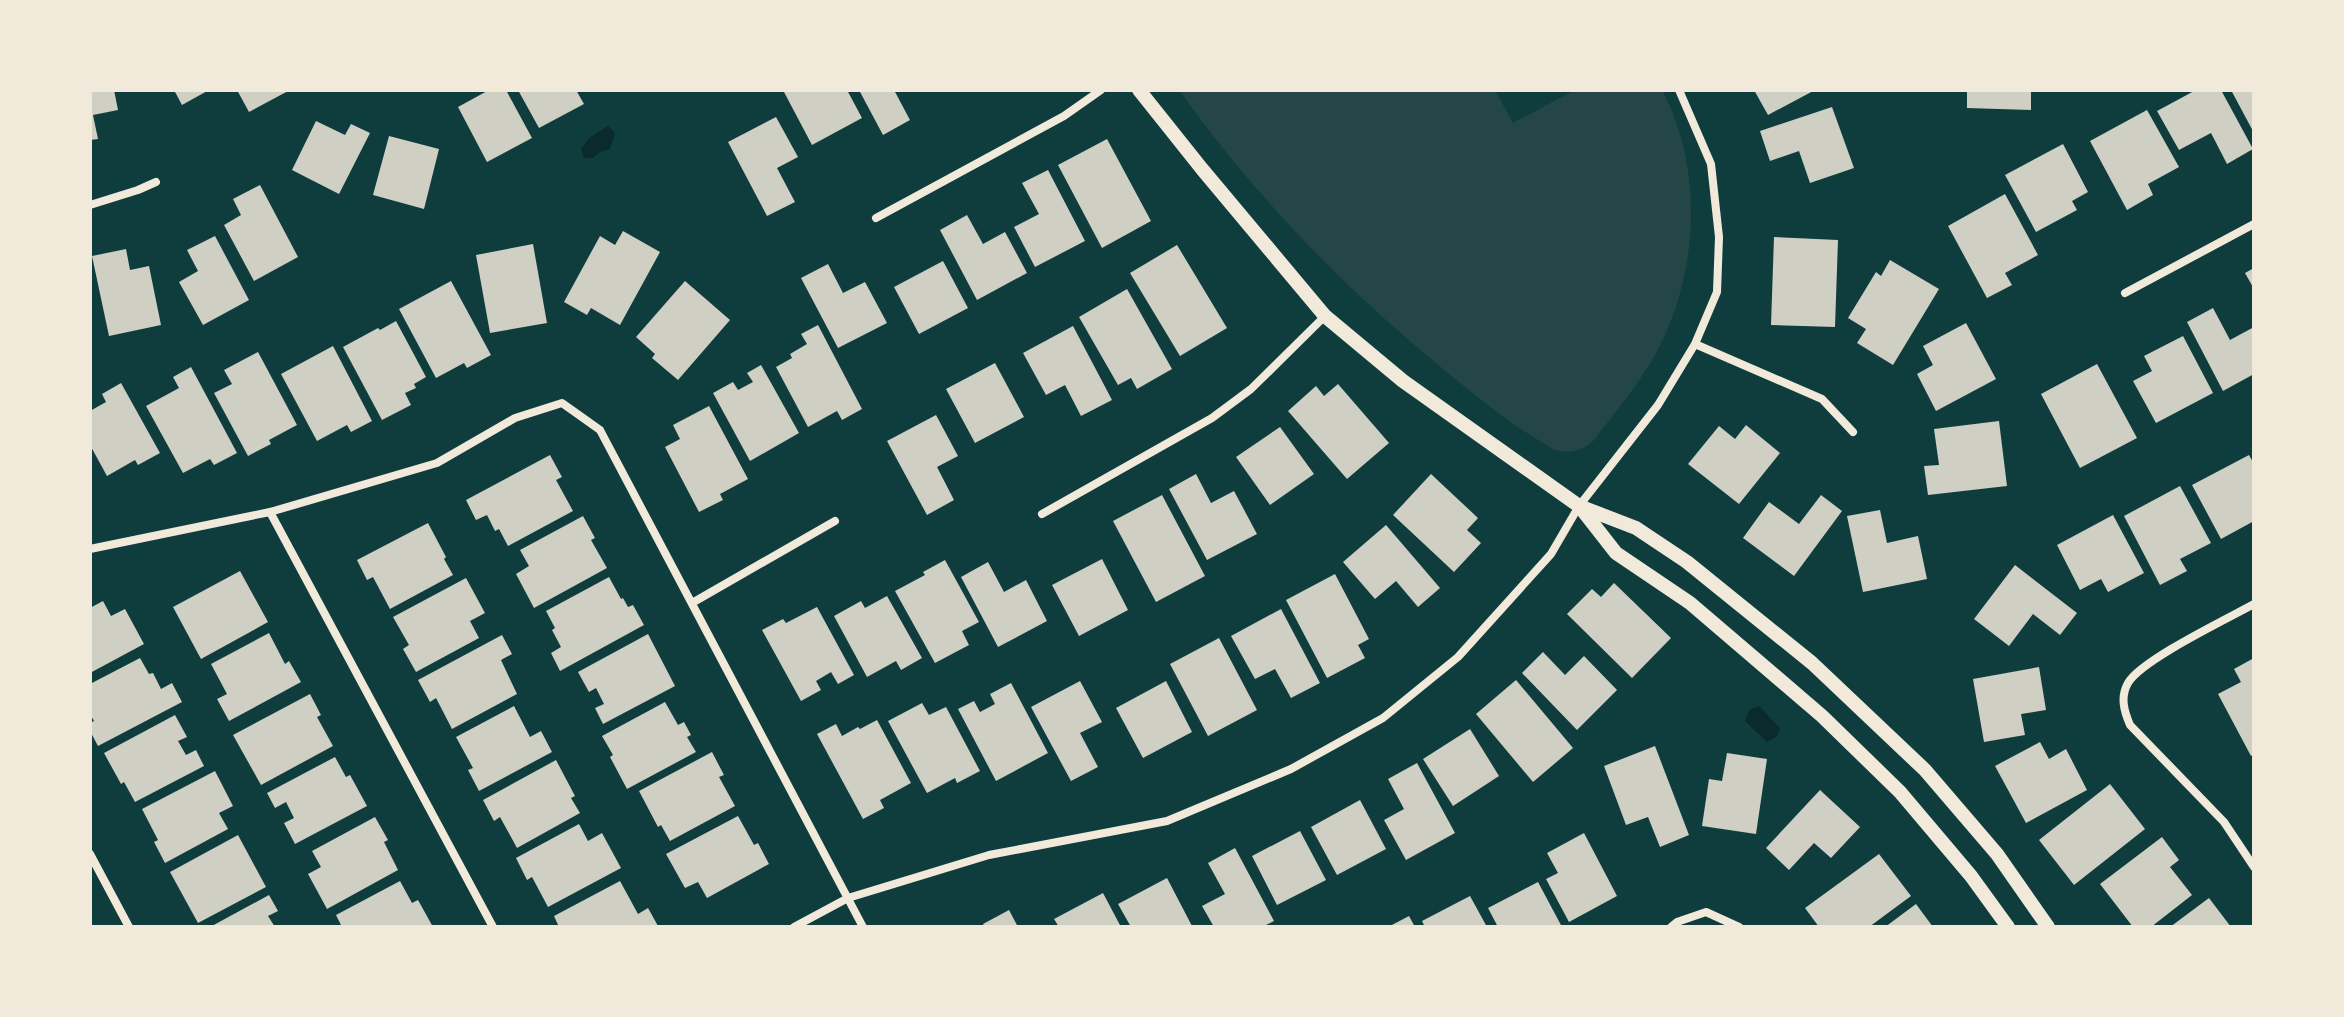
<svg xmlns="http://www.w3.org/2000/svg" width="2344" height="1017" viewBox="0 0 2344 1017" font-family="'PT Serif',serif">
<rect width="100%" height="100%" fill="#0f3d3e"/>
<path fill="#244646" d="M1179,90H1495L1513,123L1575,90H1662C1702,165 1699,263 1663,339C1646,376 1618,408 1594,440C1582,451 1570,454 1555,450C1515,428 1477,397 1442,368C1343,287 1253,194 1179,90Z"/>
<path fill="#0a2a2b" d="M608,126L615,133L610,149L600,152L593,158H584L581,149L589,138Z
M1759,706L1780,728C1777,738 1777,737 1767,742L1745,721L1749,710Z"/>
<path fill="#cfcfc3" d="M90,90H114L118,110L93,115L98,139L90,140Z
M174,90H209L182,105Z
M237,90H290L249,112Z
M489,90H506L532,138L487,162L458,107Z
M518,90H576L584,104L539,128Z
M788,90H847L862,118L812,145L784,92Z
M859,90H894L910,120L883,135Z
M1754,90H1815L1768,115Z
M1967,90H2031V110L1967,108Z
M2196,90H2221L2253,149L2227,164L2211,133L2179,150L2157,111Z
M2231,90H2254V133Z
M1832,107L1854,168L1810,183L1799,151L1770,161L1760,131Z
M2147,110L2179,167L2148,184L2153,195L2127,210L2090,141Z
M776,117L798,157L777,168L795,202L767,216L728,142Z
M316,121L345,135L351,124L370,133L339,194L292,170Z
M389,136L439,149L424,209L373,195Z
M1107,139L1151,221L1102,248L1058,165Z
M2063,144L2088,192L2072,201L2077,210L2036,232L2005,175Z
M1048,170L1085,241L1035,267L1014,227L1039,214L1022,183Z
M260,185L298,257L254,281L224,225L241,215L233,199Z
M2005,194L2038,255L2005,273L2012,285L1987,298L1948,226Z
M967,215L983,244L1005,232L1027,273L977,300L940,230Z
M623,231L660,252L620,325L591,308L587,315L564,302L600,236L615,245Z
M215,236L249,300L203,325L179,282L198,271L187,250Z
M1774,237L1838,240L1835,327L1771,325Z
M533,244L547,323L490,333L476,255Z
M1177,245L1227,328L1180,356L1130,273Z
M126,249L130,270L149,266L161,325L109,336L92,256Z
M1890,260L1939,289L1893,365L1857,343L1866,329L1848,318L1876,272L1881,276Z
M943,261L968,308L919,334L894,287Z
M828,264L843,293L865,282L887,323L838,348L801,278Z
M2254,268V289L2245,273Z
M451,281L491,355L467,368L464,363L436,378L399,309Z
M685,281L730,320L678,380L652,358L655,354L636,337Z
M1127,289L1172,369L1137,389L1131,378L1118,385L1079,317Z
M2213,308L2230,340L2254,327V374L2223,391L2187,322Z
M396,321L426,377L414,384L416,388L405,393L411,405L382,420L343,347L378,328L380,330Z
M1966,323L1996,379L1936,411L1917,374L1933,365L1923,346Z
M818,325L862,409L842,420L837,411L808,427L776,367L792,358L790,354L807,344L801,334Z
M1073,326L1112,400L1081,416L1065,385L1046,395L1023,353Z
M2183,336L2213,393L2156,423L2133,381L2152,371L2144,356Z
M333,346L372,421L351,432L347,425L317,441L281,374Z
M258,352L297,425L269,440L271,444L248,456L214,393L232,384L224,370Z
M995,363L1024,417L975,443L946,389Z
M2097,364L2137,438L2080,468L2041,394Z
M761,365L799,433L750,461L713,393L733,382L738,390L753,382L747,373Z
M191,367L237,453L214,465L210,459L183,473L146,406L179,388L173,377Z
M121,383L160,453L138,465L135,460L107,476L90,445V411L106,402L102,394Z
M1338,384L1389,443L1347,479L1288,411L1316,386L1324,396Z
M709,406L748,479L720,494L723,500L699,512L665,447L680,439L673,425Z
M936,415L958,456L937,467L954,500L927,515L887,441Z
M1999,421L2007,486L1928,495L1924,466L1939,465L1934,429Z
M1746,425L1780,453L1739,504L1688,464L1719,426L1735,439Z
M1280,427L1314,474L1270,505L1236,457Z
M550,455L562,477L556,480L573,511L508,546L499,529L495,531L487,515L476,520L466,500Z
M2249,455L2254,464V521L2221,539L2192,485Z
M1196,474L1211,503L1234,491L1257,534L1207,560L1169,489Z
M1431,474L1478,518L1467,530L1481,543L1454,572L1393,515Z
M2180,486L2211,543L2180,559L2187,571L2160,585L2124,516Z
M1162,495L1205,576L1156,602L1113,521Z
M1821,495L1842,511L1794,576L1743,538L1769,502L1799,524Z
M1880,510L1887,543L1918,536L1927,579L1863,592L1847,516Z
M2113,515L2144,573L2108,592L2101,579L2080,590L2057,545Z
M583,516L595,538L591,540L607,568L534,608L516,574L529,566L520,550Z
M428,523L446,557L444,559L453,575L390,609L373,577L367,580L357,560Z
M1386,525L1440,588L1418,607L1396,581L1375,599L1343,562Z
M1102,559L1128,610L1079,636L1052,585Z
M945,560L979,622L962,631L969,645L935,663L895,591L925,575L923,572Z
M988,562L1004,592L1026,580L1047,621L998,647L961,577Z
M2015,565L2077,613L2060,635L2033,614L2009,646L1974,619Z
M240,571L268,622L201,659L173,607Z
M1335,574L1369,639L1358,645L1365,658L1327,678L1286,600Z
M609,577L621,599L623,598L628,607L633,605L644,625L560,671L551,653L561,647L552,630L555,628L546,611Z
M466,578L485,613L470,621L479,638L416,672L403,649L409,645L393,617Z
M1614,583L1671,638L1632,678L1567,614L1592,589L1601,597Z
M887,596L922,658L901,670L896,661L867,677L834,616L861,601L865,608Z
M103,601L111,616L125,609L144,644L90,673V608Z
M817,607L854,675L838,684L831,672L816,681L821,690L801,701L762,630L783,619L786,623Z
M1281,609L1320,683L1291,698L1275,669L1255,679L1231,636Z
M269,633L285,664L289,661L301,682L229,721L217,699L227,694L211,664Z
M648,634L675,686L603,724L595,708L604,704L596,688L589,692L578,672Z
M502,635L512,654L501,660L517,694L452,729L436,698L430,702L418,680Z
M1219,638L1257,710L1208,736L1170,664Z
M1543,652L1565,675L1584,656L1617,690L1577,730L1522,673Z
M140,658L149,674L153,673L161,689L172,683L182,702L98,746L90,731V723L94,721L90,714V684Z
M2254,658V754L2251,756L2218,694L2241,682L2234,669Z
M2039,667L2046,710L2021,714L2025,735L1984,742L1973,679Z
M1516,680L1573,748L1533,782L1476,714Z
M1080,681L1102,722L1080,733L1098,767L1071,781L1031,707Z
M1166,681L1192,732L1143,758L1116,708Z
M1011,683L1048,753L996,781L958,709L974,701L980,712L995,704L990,694Z
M310,694L321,715L317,717L333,746L261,785L233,735Z
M665,702L678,725L684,722L691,735L687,737L696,752L627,789L610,757L613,755L602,736Z
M922,703L929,715L946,707L980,771L957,783L955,778L927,793L888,721Z
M514,706L530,737L541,731L552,752L479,791L468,770L473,768L456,737Z
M175,715L187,737L178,741L186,755L196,750L204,766L135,802L124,782L121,784L104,753Z
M877,720L911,783L880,800L884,808L863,819L817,734L836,724L842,736L858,727L860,729Z
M1470,729L1499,776L1453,806L1423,759Z
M2040,742L2049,759L2066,749L2087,790L2026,823L1995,766Z
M1655,746L1689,835L1660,847L1648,817L1626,825L1604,766Z
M712,752L724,775L719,777L735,806L670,841L661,825L658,827L639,791Z
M1727,753L1767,759L1756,834L1702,826L1709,779L1722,781Z
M335,757L346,777L350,775L367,806L295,844L284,823L294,818L286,802L275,808L267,793Z
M556,760L575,796L571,798L580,813L517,848L500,817L494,821L483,800Z
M1417,763L1455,833L1406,860L1384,820L1404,809L1388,779Z
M215,771L233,806L219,813L228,829L165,863L154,842L158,840L142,809Z
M2110,784L2145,829L2074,885L2039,840Z
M1820,790L1860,827L1831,858L1814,843L1789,870L1766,848Z
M1360,800L1386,849L1337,875L1311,827Z
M738,816L754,845L758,843L769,864L707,898L698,882L685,888L666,854Z
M375,817L388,840L384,842L398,870L327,909L308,874L321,867L312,851Z
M579,824L588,841L602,833L621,868L548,907L532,877L527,880L516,858Z
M1300,831L1326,880L1277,905L1252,856Z
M1584,833L1617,896L1569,922L1546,879L1558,873L1547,853Z
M238,835L266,887L198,923L170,872Z
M2162,837L2179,860L2170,867L2192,895L2151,927H2133L2100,884Z
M1235,848L1274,921L1262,927H1214L1202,906L1225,894L1208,863Z
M1879,854L1911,896L1869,927H1819L1805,908Z
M1167,878L1192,926L1131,927L1118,904Z
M400,881L412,903L418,900L433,927H342L336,915Z
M620,881L638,914L648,908L658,926L559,927L554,916Z
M1538,882L1562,927H1498L1488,908Z
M1103,893L1121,927H1059L1054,919Z
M269,895L278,911L268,916L275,927H210Z
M1470,896L1487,927H1425L1422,921Z
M2209,898L2231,927H2170Z
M1916,904L1933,927H1885Z
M1009,910L1018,927H985L983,924Z
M1409,916L1415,927H1388Z"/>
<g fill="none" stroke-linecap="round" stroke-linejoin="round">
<path stroke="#f1e9da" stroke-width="8" d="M90,205L138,190L156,182
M876,218L1064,116L1101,90
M2125,293L2254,224
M1695,344L1822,399L1853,432
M270,512L493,927
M1042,514L1212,418L1251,389L1325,316
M90,549L270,512L437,463L515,418L562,403L600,430L863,927
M692,603L835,521
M2254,604C2227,619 2141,660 2128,683C2120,697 2124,711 2130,725L2224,822L2254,867
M90,854L129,927
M794,927L848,898L989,855L1167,821L1291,769L1383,718L1458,657L1551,554L1579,506L1658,405L1695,344L1717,292L1719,237L1711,164L1679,90
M1671,927L1677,922L1706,912L1739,927"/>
<path stroke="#f1e9da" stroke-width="14" d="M1139,90L1202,169L1325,316L1403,381L1579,506L1636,528L1687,562L1812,663L1925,770L1997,854L2048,927
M1580,507L1616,553L1690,603L1822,716L1900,792L1971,876L2008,927"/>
</g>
<rect width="2344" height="1017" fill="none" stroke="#f1e9da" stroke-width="184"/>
</svg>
